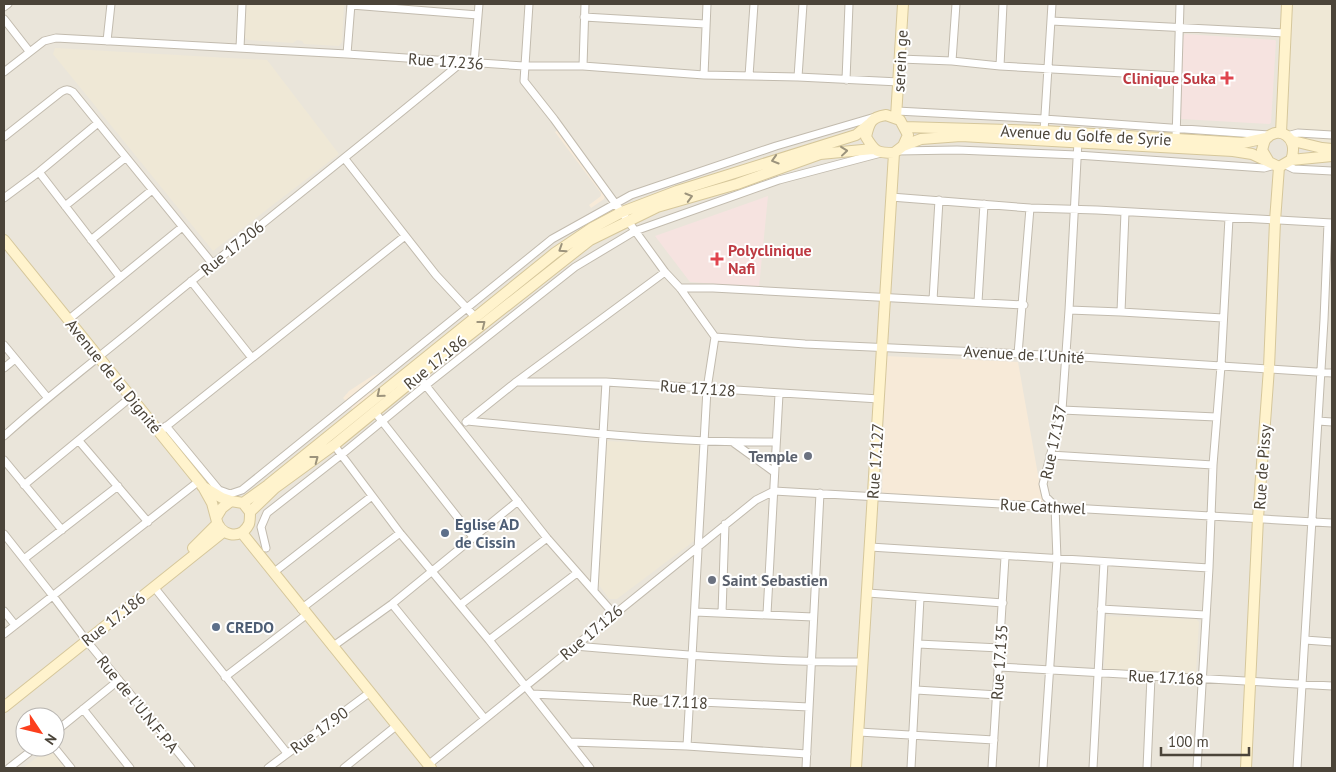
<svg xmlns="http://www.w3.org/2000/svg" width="1336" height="772" viewBox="0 0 1336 772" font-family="'PT Sans',sans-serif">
<rect width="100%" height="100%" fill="#f6f3ec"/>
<path fill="#eae5da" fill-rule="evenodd" d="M4,4H1332V768H4ZM25,717H55V747H25Z"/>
<path fill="#f7ead8" d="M559,129L606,191L604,199L591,208L589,205L601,196V193L555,132Z
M885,356L1018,362L1043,503L882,497Z
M379,373L383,376L378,385L370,392L374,397L354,411L343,398L349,391L372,376Z"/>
<path fill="#efe8d6" d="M246,4H344L342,42L339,46L304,44L302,41L297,40L293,43L248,40L244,37Z
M1292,4H1332V148L1285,146Z
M55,48L267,60L339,154L213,251L53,54Z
M607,441L699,445L698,538L617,599H609L597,582Z
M1106,616L1196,619L1199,622L1196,672L1193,675L1106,670L1104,667Z
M49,748L65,768H23Z"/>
<path fill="#f6e3e0" d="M1185,34L1275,40L1276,41L1271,123L1269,124L1181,119L1179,117L1182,38Z
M768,196L759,287L690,282L655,236Z"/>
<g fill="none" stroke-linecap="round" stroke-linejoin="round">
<g stroke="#c2bbae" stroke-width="9">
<path id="street" d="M529,4L524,81L554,119L665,272L680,288L715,337L707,389L687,746
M351,5L478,15
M4,7L8,4
M584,17L705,24
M4,19L29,51
M1051,21L1285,33
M107,41L111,4
M240,48L242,4
M347,54L351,4
M900,59L952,61L1000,66L1177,76
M952,61L956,4
M474,63L479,4
M583,66L585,4
M1000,66L1003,4
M4,72L44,41L56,38L347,54L524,66H583L704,75L798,77L899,82
M704,75L707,4
M749,76L754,4
M798,77L803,4
M846,80L849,4
M897,111L1044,119L1269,135
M1044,131L1052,4
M1287,136L1298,133L1332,135
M4,137L61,92C66,89 68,89 73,92L212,263
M1176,139L1180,4
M897,151L957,150L1077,155L1264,168L1275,165
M345,159L436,275L475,317
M1284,164L1294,169L1332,171
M39,172L120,277
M891,197L1030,208L1097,210L1332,223
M4,198L39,172L98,123
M65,206L125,158
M91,240L152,190
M191,281L252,358
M680,288H713L1024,305
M933,300L939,200
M978,302L984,204
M1069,310L1121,312L1223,318
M1121,312L1125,212
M68,320L181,228
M715,337L805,344L1066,356L1332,373
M4,345L47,397
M1018,354L1030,208
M4,368L15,359
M423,382L547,538L613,613
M516,382H606L879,399
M1062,410L1216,417
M374,411L473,537
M467,421C570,431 673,443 776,442
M1318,421L1332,422
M466,422L516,382L665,272
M166,426L219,490L230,494L242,490L552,239L631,195L776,146L875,117
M163,429L405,236
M4,436C47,397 93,362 138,325C245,236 355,151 462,62
M79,441L148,522
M734,443L774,472
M334,445L400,533L489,640L590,768
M1050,455L1213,465
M4,460L62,530
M24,485L131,397
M4,534L53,596L86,640L191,768
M870,547L1209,568
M266,548L261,527L267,513L341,455L426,385L575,267L635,231L779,180L881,153
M24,559L118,486
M273,573L372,496
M154,587L287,753
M594,590L606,382
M868,593L1003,603
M392,604L485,719
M460,605L547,538
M301,609L400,533
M1101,609L1205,615
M4,611L15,625
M695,612L813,617
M722,613L725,524
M767,614L779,394
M4,634L199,481
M489,640L577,573
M1305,640L1332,642
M918,644L1000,648
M575,646C671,654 767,662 863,662
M332,647L392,604L518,501
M999,667L1332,686
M225,677L306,615
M916,690L998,695
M532,694L809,707
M83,709L130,768
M55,732L119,680
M859,732L994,740
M571,742L687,746L807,754
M54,747L71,768
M428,765L756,500L774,491L1332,523
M9,768L36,747
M268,768L369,693
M344,768L396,726
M806,768L820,493
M911,768L920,598
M992,768L1005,557
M1043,768L1057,559L1055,506L1046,497L1043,484L1062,410L1069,310L1078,141
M1093,768L1104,562
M1147,768L1151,677
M1197,768L1209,568L1213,465L1221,366L1229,218
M1297,768L1324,320L1328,223"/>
</g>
<g stroke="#d6c79b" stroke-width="12">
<path id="secondary" d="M886,115L900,120L908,135L903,146L894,153C877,153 875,152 866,137C869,123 871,117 886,115Z
M896,117L903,4
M904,127L1044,131L1243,143L1266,138
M1281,133L1287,4
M1293,141L1322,148L1332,149
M903,146L921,139L961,136L1233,151L1252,154L1269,162
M1291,160C1300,136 1277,125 1266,139C1264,141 1263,147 1262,150L1269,162L1279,167L1291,160L1332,156
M4,240L202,485L212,503L216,518
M202,486L222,498L231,501
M231,501L243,503L250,512C250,516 250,521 249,524C240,542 219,535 216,518L222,508Z
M243,503L268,485L555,253L592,228L622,212L677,191L856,135L869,124
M250,512L275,488L334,445L454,347L590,240L657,207L737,184L820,154L873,149
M242,533L431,768
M193,548L217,524
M4,707L223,532
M856,768L894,153
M1246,768L1258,518L1269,368L1275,221L1279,167"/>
</g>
<use href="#street" stroke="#fff" stroke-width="7"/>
<use href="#secondary" stroke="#fff3cd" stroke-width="10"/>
</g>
<defs><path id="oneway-chevron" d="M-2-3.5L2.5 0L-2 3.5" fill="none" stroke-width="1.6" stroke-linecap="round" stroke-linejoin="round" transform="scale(1.25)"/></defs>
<g stroke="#9c937c">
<use href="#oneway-chevron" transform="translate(844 151) rotate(-6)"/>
<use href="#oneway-chevron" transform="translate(775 160) rotate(163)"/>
<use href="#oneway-chevron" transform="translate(689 197) rotate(-16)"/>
<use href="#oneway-chevron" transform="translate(562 249) rotate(147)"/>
<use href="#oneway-chevron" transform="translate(482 324) rotate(-38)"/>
<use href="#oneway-chevron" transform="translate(380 394) rotate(141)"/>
<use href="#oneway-chevron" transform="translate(315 459) rotate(-37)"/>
</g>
<g fill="#e0444e" stroke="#fff" stroke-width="2">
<path d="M1224.5 70.5h5v5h5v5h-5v5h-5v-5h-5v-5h5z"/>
<path d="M714.5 251.5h5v5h5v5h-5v5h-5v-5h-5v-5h5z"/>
</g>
<g fill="#6b7280" stroke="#fff" stroke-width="2">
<circle cx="808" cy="456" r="5"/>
<circle cx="712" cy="580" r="5"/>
</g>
<g fill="#5c6f8a" stroke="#fff" stroke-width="2">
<circle cx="445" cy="533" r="5"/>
<circle cx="216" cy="627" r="5"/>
</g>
<g text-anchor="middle" stroke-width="4" stroke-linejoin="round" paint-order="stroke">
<g font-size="16" fill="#4b4439" stroke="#fff">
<text transform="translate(446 61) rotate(4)" y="6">Rue 17.236</text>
<text transform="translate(900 61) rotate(-87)" y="6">serein ge</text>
<text transform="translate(1086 135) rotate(3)" y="6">Avenue du Golfe de Syrie</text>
<text transform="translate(232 248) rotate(-39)" y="6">Rue 17.206</text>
<text transform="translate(1024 354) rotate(3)" y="6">Avenue de l´Unité</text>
<text transform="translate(435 362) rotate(-39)" y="6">Rue 17.186</text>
<text transform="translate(114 376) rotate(51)" y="6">Avenue de la Dignité</text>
<text transform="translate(698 388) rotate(4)" y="6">Rue 17.128</text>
<text transform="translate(1053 442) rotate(-78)" y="6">Rue 17.137</text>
<text transform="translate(875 461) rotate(-86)" y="6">Rue 17.127</text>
<text transform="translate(1262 467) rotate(-86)" y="6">Rue de Pissy</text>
<text transform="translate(1043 506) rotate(3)" y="6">Rue Cathwel</text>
<text transform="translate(113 619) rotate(-38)" y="6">Rue 17.186</text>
<text transform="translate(591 632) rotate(-40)" y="6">Rue 17.126</text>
<text transform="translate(999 662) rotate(-86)" y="6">Rue 17.135</text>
<text transform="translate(1166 677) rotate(3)" y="6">Rue 17.168</text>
<text transform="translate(670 701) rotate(3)" y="6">Rue 17.118</text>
<text transform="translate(138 704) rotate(51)" y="6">Rue de l'U.N.F.P.A</text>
<text transform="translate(319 730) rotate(-36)" y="6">Rue 17.90</text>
</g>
<g font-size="16" font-weight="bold" fill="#be3a42" stroke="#fff" text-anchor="end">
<text x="1216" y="84">Clinique Suka</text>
<text x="728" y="256" text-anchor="start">Polyclinique<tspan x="728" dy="18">Nafi</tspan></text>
</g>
<g font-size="16" font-weight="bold" fill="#5b616d" stroke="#fff" text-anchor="end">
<text x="798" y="462">Temple</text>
<text x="722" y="586" text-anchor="start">Saint Sebastien</text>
</g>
<g font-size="16" font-weight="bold" fill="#4e5e75" stroke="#fff" text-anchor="start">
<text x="455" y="530">Eglise AD<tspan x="455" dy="18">de Cissin</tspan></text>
<text x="226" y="633">CREDO</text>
</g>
</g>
<rect width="1336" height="772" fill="none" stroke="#4b4439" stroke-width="10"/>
<g transform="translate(40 732) rotate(125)"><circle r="24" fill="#ffffff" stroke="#b7b4b0"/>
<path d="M0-4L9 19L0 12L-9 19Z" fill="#fc3f1d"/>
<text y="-8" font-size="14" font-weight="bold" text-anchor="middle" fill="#4b4439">N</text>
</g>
<path d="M1161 747v8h88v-8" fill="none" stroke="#4b4439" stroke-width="2.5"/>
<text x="1168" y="747" font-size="15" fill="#4b4439" stroke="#ffffff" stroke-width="4" paint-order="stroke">100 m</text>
</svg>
